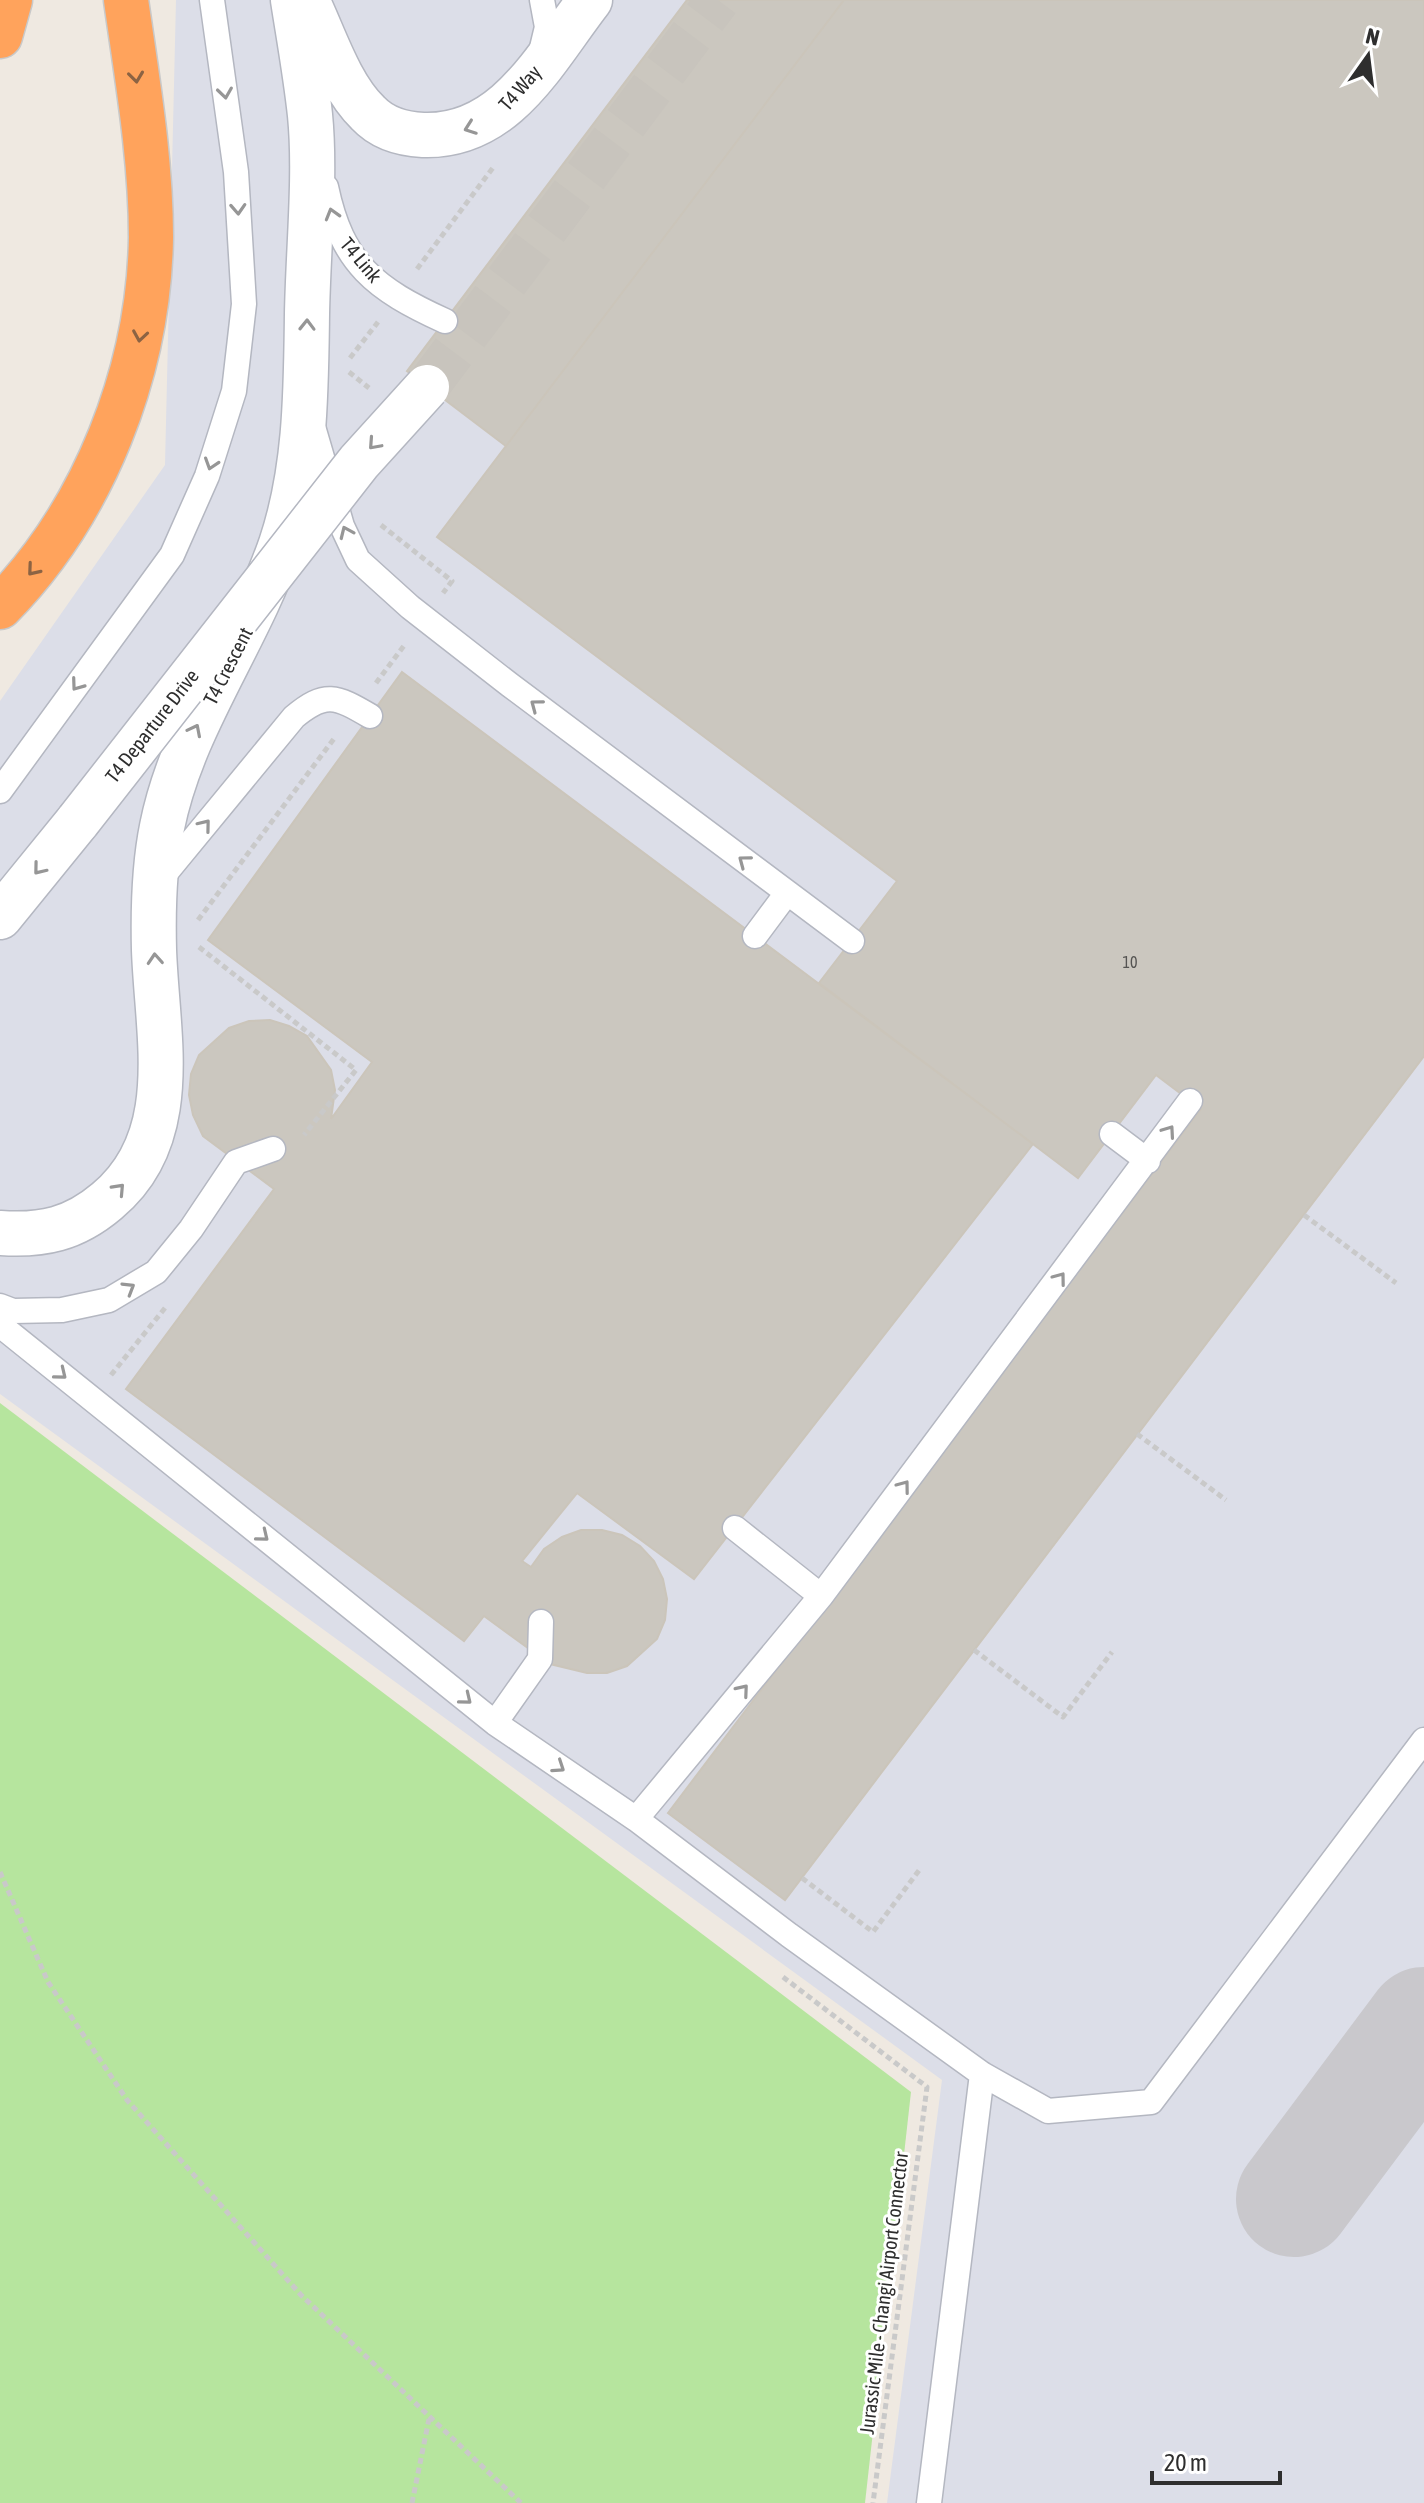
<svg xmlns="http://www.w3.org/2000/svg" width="1424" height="2503" viewBox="0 0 1424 2503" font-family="'Asap Condensed',sans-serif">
<rect width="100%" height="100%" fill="#efe9e1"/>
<path fill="#dcdee8" d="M176,0H1424V2503H887L942,2080L0,1394V701L165,465Z"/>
<path fill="#b6e59e" d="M0,1403L911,2092L865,2503H0Z"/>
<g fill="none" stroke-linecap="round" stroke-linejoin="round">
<path stroke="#c9c8cc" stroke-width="116" d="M1294,2199L1424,2025"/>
</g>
<path fill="#cbc7bf" stroke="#cbc5ba" stroke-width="2" d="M687,0H844L506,446L407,371Z
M844,0H1424V1056L785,1900L668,1813L1201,1109L1156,1075L1078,1178L819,983L897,881L437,537Z
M402,672L1033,1144L694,1579L577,1493L522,1561L531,1567L544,1549L562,1537L581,1530H602L622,1535L640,1546L654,1561L663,1579L667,1599L665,1620L657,1639L627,1666L607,1673H587L550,1664L484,1616L464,1641L126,1389L274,1189L203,1136L193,1115L189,1095L191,1074L199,1055L229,1028L249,1021L270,1020L289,1026L307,1036L331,1070L335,1090L331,1119L372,1062L208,940Z"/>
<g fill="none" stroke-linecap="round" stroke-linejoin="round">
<path stroke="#c8c4bd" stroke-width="44" stroke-dasharray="44 22" stroke-linecap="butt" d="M427,387L718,0"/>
<g stroke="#b4b7c1" stroke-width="27">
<path id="lane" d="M541,52L547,27L542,0
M326,187C342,264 375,289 445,321
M314,430L342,526L358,560L410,607L510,685L852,941
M0,791L172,555L207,476L234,391L244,304L236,172L212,0
M159,881L294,717C325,691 336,696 370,716
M755,936L787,893
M1112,1134L1148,1161
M0,1306L13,1311L62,1310L109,1300L156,1272L191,1229L236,1162L273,1149
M0,1325L495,1723L636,1819L821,1596L1190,1101
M735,1528L821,1596
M495,1723L540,1659L541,1622
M636,1819L789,1935L982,2074L1048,2111L1151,2102L1424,1740
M929,2503L982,2074"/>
</g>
<g stroke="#b4b7c1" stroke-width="47">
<path id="secondary" d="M307,0C324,35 339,85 368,113C382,128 403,134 423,135C506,138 545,58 590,0
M0,917L78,821
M0,1233C43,1236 74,1229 107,1201C183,1138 157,1036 154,950C153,910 154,866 162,827C182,726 248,641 281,544C306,470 306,391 307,314C308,252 316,175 310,115C306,77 299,38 293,0"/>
</g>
<g stroke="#c9c9c9" stroke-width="47">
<path id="highway" d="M0,36L10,0
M0,607C94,512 149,371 151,237C151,158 137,78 126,0"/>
</g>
<path stroke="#c9c9c9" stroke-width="5" stroke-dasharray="6 4" stroke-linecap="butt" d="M417,269L495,165
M350,358L378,322
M349,372L369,388
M381,525L452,581L443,593
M376,683L406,643
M198,920L336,736
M199,947L356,1070L304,1135
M111,1375L165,1308
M0,1872L48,1982L127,2100L301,2295L521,2503
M783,1977L927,2087L873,2503
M412,2503L429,2419"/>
<use href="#lane" stroke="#fff" stroke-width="24"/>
<use href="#secondary" stroke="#fff" stroke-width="44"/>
<use href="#highway" stroke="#ffa35c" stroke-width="44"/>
<g stroke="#b4b7c1" stroke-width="47" stroke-linecap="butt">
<path id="secondary-bridge" d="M78,821L359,462L427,387"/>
</g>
<path stroke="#c9c9c9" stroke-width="5" stroke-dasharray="6 4" stroke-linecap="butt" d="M1304,1215L1396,1283
M1137,1434L1226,1500
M974,1650L1063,1717L1112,1652
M802,1878L873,1932L920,1869"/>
<use href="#secondary-bridge" stroke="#fff" stroke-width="44"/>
</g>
<defs><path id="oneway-chevron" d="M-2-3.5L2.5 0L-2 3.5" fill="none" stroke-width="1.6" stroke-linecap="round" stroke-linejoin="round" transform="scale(2)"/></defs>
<g stroke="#8c6343">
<use href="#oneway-chevron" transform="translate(136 77) rotate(83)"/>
<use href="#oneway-chevron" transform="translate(140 336) rotate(99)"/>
<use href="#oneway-chevron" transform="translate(33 570) rotate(130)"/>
</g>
<g stroke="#969696">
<use href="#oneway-chevron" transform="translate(225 93) rotate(82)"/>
<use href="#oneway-chevron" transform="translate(470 128) rotate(160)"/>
<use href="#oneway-chevron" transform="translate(238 209) rotate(87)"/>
<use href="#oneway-chevron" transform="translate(332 214) rotate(-106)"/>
<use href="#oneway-chevron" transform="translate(307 325) rotate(-89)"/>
<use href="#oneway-chevron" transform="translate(374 444) rotate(132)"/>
<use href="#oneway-chevron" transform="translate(211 464) rotate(108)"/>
<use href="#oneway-chevron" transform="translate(346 532) rotate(-114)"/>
<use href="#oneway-chevron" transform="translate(77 685) rotate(126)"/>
<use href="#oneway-chevron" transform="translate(536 705) rotate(-143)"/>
<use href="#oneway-chevron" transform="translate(195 730) rotate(-63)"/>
<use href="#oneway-chevron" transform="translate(205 825) rotate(-51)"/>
<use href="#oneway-chevron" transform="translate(744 861) rotate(-143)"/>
<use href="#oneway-chevron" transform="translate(39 869) rotate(129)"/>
<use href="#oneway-chevron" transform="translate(155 959) rotate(-94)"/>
<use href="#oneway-chevron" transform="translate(1169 1131) rotate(-55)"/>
<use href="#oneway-chevron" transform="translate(119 1189) rotate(-47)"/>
<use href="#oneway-chevron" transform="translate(1060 1278) rotate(-53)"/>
<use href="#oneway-chevron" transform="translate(129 1288) rotate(-31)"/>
<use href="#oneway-chevron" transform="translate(61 1374) rotate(39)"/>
<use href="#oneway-chevron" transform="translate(904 1486) rotate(-53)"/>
<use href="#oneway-chevron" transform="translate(263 1536) rotate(39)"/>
<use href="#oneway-chevron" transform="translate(743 1690) rotate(-50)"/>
<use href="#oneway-chevron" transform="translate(466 1699) rotate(39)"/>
<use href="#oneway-chevron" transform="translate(559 1767) rotate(34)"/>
</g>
<g text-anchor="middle" stroke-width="6" stroke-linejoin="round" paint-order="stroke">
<g font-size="16" fill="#555452">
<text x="1130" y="968">10</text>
</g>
<g font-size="20" fill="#2e2e2e" stroke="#fff">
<text transform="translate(520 88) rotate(-49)" y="7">T4 Way</text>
<text transform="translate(361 260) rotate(50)" y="7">T4 Link</text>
<text transform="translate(228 666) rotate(-63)" y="7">T4 Crescent</text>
<text transform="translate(152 726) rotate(-52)" y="7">T4 Departure Drive</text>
<text transform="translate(884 2293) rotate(-83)" y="7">Jurassic Mile - Changi Airport Connector</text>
</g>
</g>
<g transform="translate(1368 56) rotate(14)" stroke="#ffffff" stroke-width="6" paint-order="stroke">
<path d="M0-6L14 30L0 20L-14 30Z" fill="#2e2e2e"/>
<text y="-12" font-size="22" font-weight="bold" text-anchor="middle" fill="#2e2e2e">N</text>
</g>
<path d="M1152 2471v12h128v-12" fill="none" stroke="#2e2e2e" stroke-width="4"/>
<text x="1164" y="2471" font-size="24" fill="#2e2e2e" stroke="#ffffff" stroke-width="6" paint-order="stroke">20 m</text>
</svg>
